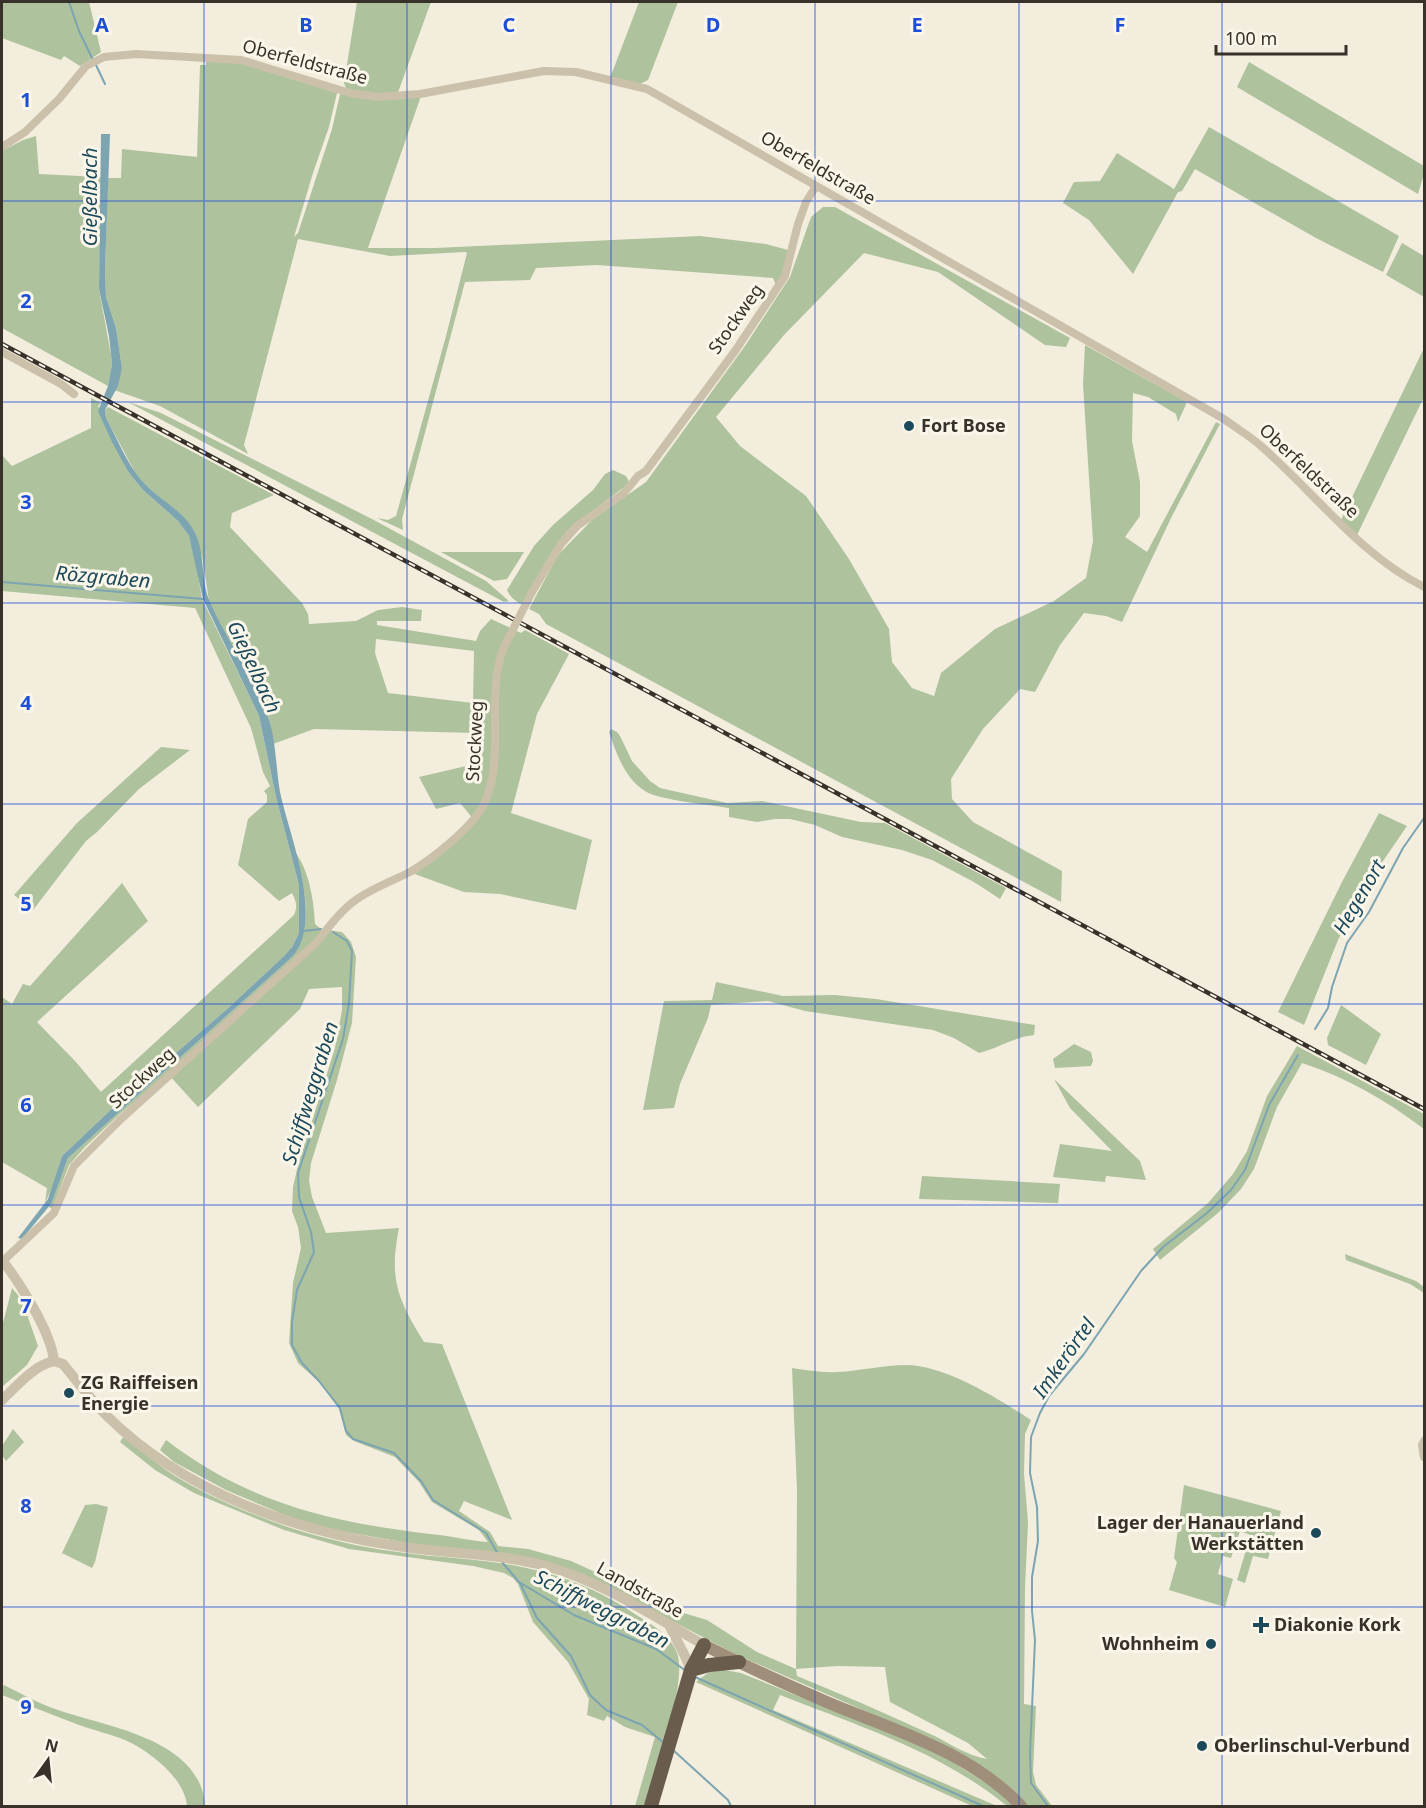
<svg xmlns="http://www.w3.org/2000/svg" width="1426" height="1808" viewBox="0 0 1426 1808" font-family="'Noto Sans',sans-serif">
<rect width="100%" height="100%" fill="#f3eddd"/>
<path fill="#aec29d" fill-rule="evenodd" d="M2,2H89L101,52L80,66L64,56L61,60L2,38Z
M357,2H431L397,95L363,93L346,88L344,83Z
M639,2H678L648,80L638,85L610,78Z
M206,60L237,62L337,93L329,127L313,173L294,237L298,233L332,129L340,94C368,100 393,100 421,96L368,248H435L700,236L766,244L788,250L783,272L776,285L773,278L597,265L536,268L530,280L465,282L402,519L403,530L377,518L388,520L396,516L446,336L467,253L465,252L390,256L298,239L244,445L248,454L160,406L114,390L122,368L116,328L106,297L105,269L108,178H121L122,149L197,157L200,65H206Z
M1249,62L1424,166V174L1418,194L1237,87Z
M1209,127L1399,236L1383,272L1316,238L1195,169L1182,191L1178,192L1133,274L1089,220L1063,203L1074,182L1100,181L1117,153L1174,189Z
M36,136L39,174L101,177L99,289L111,355L112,364L108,386L2,328V151L23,140Z
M823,207H835L1070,338L1066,347L1045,345L938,272L864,253L784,335L716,417L740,446L806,496L849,559L889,629L892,662L912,688L934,696L941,673L995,629L1054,601L1086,578L1093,541L1083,384L1085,345L1187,402L1178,422L1176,414L1148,397L1133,393L1132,441L1140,482V516L1125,537L1147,552L1216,422L1220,424L1171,518L1122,622L1106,616L1084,613L1060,645L1035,692L1020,689L983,729L951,779L952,799L973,822L1062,871L1061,902L546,624L539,614L529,609L558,555L592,520L646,482L745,346L790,277L811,217Z
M1402,243L1424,256V297L1386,275Z
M1424,348V397L1357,535L1341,520Z
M91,398L101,403L98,406L129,473L143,490L178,521L189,536L196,563L202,599L259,716L276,797L299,885V933L292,947L284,956L226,1010L119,1102L62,1156L52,1188L45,1203L47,1188L2,1162V997L12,1004L23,984L30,986L122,883L148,921L37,1022L76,1062L101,1092L294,915C298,906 296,901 292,893L279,901L238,865L248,819L267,802V795L264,791L270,786L263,772L251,728L195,608L2,591V455L12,466L91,428Z
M128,402L161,413L372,519L486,581L509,601L504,602Z
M108,407L274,495L232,513L230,527L302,603L308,614L309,624L356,621L378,610L402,607L422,610L421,621H377V625L476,641L480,631L491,619L521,633L525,630L569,654L537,714L511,813L592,840L576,910L500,894L464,892L412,873L475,821L460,803L436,809L419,777L479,763L477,733L314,729L273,744L270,723L266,714L209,601L202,556L180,514L144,484L136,474L106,418L105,410ZM376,639L474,651L473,703L388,693L375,653Z
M613,470L626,476L629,482L627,485L571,527L562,537L545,563L524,605C516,602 511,598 507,590L534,546L553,525L593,490L605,474Z
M441,552H524L507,579L494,581Z
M611,729L617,732L620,736L632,761L650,781L660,788L727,803L762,801L861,822L885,823L1006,888L1000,899L974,882L932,860L902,850L842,837L815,825L790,819H775L757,822L729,817V808C711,805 658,800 645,791C625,779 616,753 609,732Z
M161,747L190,750L139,789L97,832L86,841L33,910L14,895L77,823Z
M1379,813L1407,826L1383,861L1338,940L1304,1025L1278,1012L1343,880Z
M295,852C309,870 314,901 315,924L321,929L342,932L351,942L356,957L352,1023L337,1080L311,1163L309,1181L312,1197L326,1233L399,1228C389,1279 397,1298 424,1342L442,1344L512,1520L464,1501L459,1511L490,1532L498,1546L528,1549L571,1561L639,1592L670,1609L707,1620L757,1652L796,1669L797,1490L792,1368C807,1370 822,1373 837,1372C860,1371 883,1365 906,1365C945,1365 999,1399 1031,1420L1025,1434L1024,1474L1028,1522L1025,1588L1024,1704L1036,1706L1033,1772L1036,1785L1052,1806H1027L931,1740L735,1654L583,1574L335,1530L292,1518L226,1490L174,1462L160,1450L166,1440C251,1505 335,1523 439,1535C455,1537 472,1541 488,1542L479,1530L432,1502L419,1482L395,1457L354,1441L346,1435L339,1409L319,1382L298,1363L289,1343L293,1283L301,1248L298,1227L292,1211L293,1187L298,1165L335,1048L342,1010V987L309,989L300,1009L198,1107L168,1074L122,1112L85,1147L69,1165L52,1209L49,1207L68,1158L291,958C316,926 304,887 295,852ZM837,1666L885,1667L890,1702L968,1743L987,1759C966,1756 947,1741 928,1733C885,1713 841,1694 797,1676L796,1669Z
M716,982L783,996L835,995L876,999L1035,1025L1034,1035C1014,1037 999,1048 979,1053L954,1038L933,1030L805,1011L768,1001L711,1005L708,1018L680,1084L674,1108L643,1110L664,1001L712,1000Z
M1341,1005L1381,1034L1366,1065L1328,1045L1327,1038Z
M1074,1044L1091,1052L1093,1061L1091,1066L1055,1068L1053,1059Z
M1297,1046L1424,1114V1129C1387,1101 1346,1077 1302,1063L1277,1107L1254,1169L1241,1189L1218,1213L1160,1260L1153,1249L1208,1203L1233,1174L1247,1151L1267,1096Z
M1054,1079L1140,1161L1146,1180L1106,1176L1105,1182L1053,1177L1060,1144L1112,1151L1070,1108Z
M922,1176L1060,1184L1058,1203L919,1199Z
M1345,1254L1416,1281L1424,1287V1293L1410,1284L1346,1260Z
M12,1288L22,1300L38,1346L27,1365L2,1387V1327Z
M13,1429L24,1442L6,1461L2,1455V1446Z
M124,1436C138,1447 152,1460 166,1470C204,1496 263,1520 307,1533C339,1542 371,1549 405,1553C443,1558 484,1559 522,1567C564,1575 603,1592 638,1616C653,1625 671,1636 677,1653C688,1681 655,1774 645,1806H635L655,1737L625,1727L607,1716L604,1721L587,1715L589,1699L568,1662L533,1622L518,1584L513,1578L504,1573L473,1566L349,1549L284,1530L194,1493L155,1470L120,1442Z
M1184,1485L1281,1511L1268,1559L1253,1556L1245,1583L1237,1580L1246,1550L1254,1552L1258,1538L1240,1531L1231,1558L1223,1556L1218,1574L1233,1579L1225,1607L1169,1590L1177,1562L1174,1558Z
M96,1504L108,1507L95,1562L92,1568L62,1553L85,1505Z
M719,1669L741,1673L936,1752L991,1786L1013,1806H1007C941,1752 859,1726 780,1695L773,1710L997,1806H972L696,1682L709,1672Z
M4,1685C22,1694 39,1704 58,1710C107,1727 201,1739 205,1806H187C185,1779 151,1752 127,1741C112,1734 95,1731 79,1725C53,1715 27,1705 2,1695V1688Z"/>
<path fill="#7ca4b1" d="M101,134H110L105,269L106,297L116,328L122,368L118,386L105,410L106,418C117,438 127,464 142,481C158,499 183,510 194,531C206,553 200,580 210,602C228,642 254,679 269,720C276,741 276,769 280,792C289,835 326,922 291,958L68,1158L51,1204L22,1239L18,1238L48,1199L62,1156L119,1102L226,1010L284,956L292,947L299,933V885L276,797L259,716L203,599L189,536L178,521L143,490L129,473L112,442L98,411L108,386L112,364L109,336L99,289Z"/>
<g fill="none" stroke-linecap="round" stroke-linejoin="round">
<path stroke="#7ca4b1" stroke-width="2" d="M69,2L79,31L93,60
M96,65L105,84
M2,582L203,599
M303,931L321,929
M333,932L347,941L352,951L349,1003L343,1039L298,1173L299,1197L311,1232L314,1252L297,1290L292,1322V1345L302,1363L319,1381L340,1408L346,1431L353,1439L394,1453L421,1481L433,1500L486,1533L498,1554
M1315,1029L1328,1008L1332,987L1347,943L1369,912L1403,848L1424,818
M502,1562L519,1582L574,1615L656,1649L686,1671
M520,1583L537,1618L571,1656L590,1695L606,1710L642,1725L664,1743
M695,1677L983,1806
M673,1750L728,1800L731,1806
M1048,1806L1031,1783L1030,1753L1035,1640L1032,1611V1577L1038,1541L1037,1507L1030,1473L1031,1437L1040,1413L1049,1396L1084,1354L1141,1271L1163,1247L1207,1213L1231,1190L1245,1170L1269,1105L1298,1055"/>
<path stroke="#cbc0a9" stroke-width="8" d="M2,147L25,132L59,99L86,66L104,57L136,54L241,60L350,93L377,97L420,94L544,71L576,72L647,89L1224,419C1236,428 1250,436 1261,446C1315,493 1360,555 1424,587
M2,352L61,384L74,394
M532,592L561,544L577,526L624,493L638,476L646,471L735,351L785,276L798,224L806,202L816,186
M3,1261L54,1213L74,1166L121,1119L316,943C328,928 340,911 357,899C373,888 392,881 410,872C431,860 473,827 484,804C507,755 484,697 504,647
M1424,1441L1422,1445L1424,1457"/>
<path stroke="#cbc0a9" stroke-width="10" d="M2,1260C20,1283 51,1332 54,1361
M54,1361L63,1364C77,1381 91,1400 107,1416C183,1491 293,1531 397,1546C447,1554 497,1553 546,1566C603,1582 653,1616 704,1645
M2,1400C16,1387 34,1365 54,1361
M670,1627L684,1654L691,1670"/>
<path stroke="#9f8f7a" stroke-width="12" d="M704,1645C745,1666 787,1685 829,1703C896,1731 970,1752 1021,1806"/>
<path stroke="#6a5c4d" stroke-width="14" d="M691,1670L709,1665L739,1662
M651,1806L691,1670L704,1645"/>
<g stroke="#383129" stroke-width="4.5">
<path id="rail" d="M2,344L1424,1109"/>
</g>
<use href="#rail" stroke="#faf6ea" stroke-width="2" stroke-dasharray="7" stroke-linecap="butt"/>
<path stroke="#cbc0a9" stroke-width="8" d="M504,647L532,592"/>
</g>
<path fill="none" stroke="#1d4ed8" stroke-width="1.5" stroke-opacity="0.55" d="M204,2V1806M407,2V1806M611,2V1806M815,2V1806M1019,2V1806M1222,2V1806M2,201H1424M2,402H1424M2,603H1424M2,804H1424M2,1004H1424M2,1205H1424M2,1406H1424M2,1607H1424"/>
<g fill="#1d4a5b" stroke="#faf6ea" stroke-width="2">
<circle cx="909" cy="426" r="6"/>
<circle cx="69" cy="1393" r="6"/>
<circle cx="1316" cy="1533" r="6"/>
<path d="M1258 1616h6v6h6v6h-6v6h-6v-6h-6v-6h6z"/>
<circle cx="1211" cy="1644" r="6"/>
<circle cx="1202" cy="1746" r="6"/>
</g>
<g text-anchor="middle" stroke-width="6" stroke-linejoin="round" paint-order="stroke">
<g font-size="18" fill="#383129" stroke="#faf6ea">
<text transform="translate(305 62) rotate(15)" y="6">Oberfeldstraße</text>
<text transform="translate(818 168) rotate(30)" y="6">Oberfeldstraße</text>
<text transform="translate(736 319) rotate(-55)" y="6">Stockweg</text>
<text transform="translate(1309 471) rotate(43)" y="6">Oberfeldstraße</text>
<text transform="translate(475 741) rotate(-87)" y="6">Stockweg</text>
<text transform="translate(142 1078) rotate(-42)" y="6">Stockweg</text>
<text transform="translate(640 1590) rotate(29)" y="6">Landstraße</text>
</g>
<g font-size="18" font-weight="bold" fill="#383129" stroke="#faf6ea" text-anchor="start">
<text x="921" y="432">Fort Bose</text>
<text x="81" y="1389">ZG Raiffeisen<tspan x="81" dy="21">Energie</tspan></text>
<text x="1304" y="1529" text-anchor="end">Lager der Hanauerland<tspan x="1304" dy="21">Werkstätten</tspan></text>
<text x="1274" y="1631">Diakonie Kork</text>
<text x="1199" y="1650" text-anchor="end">Wohnheim</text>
<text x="1214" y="1752">Oberlinschul-Verbund</text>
</g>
<g font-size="20" font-style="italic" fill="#1d4a5b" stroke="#faf6ea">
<text transform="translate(90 197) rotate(-90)" y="7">Gießelbach</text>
<text transform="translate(103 577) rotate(5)" y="7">Rözgraben</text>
<text transform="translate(254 667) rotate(65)" y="7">Gießelbach</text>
<text transform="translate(1359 897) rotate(-60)" y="7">Hegenort</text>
<text transform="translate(310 1093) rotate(-73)" y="7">Schiffweggraben</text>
<text transform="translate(1064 1358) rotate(-55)" y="7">Imkerörtel</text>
<text transform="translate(602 1609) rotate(27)" y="7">Schiffweggraben</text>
</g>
</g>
<g font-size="20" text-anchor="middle" font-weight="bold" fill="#1d4ed8" stroke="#faf6ea" stroke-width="6" stroke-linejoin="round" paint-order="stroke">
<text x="102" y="32">A</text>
<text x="306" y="32">B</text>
<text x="509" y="32">C</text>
<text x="713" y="32">D</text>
<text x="917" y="32">E</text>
<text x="1120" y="32">F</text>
<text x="26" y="107">1</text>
<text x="26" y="308">2</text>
<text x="26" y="509">3</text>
<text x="26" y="710">4</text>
<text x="26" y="911">5</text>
<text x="26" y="1112">6</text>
<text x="26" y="1313">7</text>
<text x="26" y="1513">8</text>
<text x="26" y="1714">9</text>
</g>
<rect width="1426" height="1808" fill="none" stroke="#383129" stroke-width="6"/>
<g transform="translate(48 1760) rotate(15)" stroke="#faf6ea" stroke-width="4.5" paint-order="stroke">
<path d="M0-4.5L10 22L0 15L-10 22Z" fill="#383129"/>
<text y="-9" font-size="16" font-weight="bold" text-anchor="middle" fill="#383129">N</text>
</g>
<path d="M1216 45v9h130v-9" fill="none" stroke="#383129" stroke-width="3"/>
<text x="1225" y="45" font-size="18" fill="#383129" stroke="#faf6ea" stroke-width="4.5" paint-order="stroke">100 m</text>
</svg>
